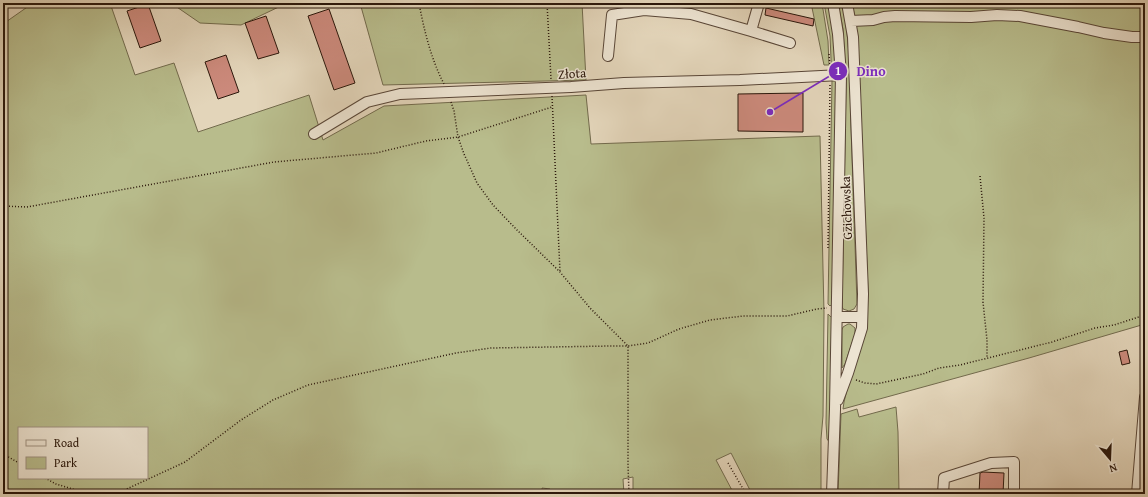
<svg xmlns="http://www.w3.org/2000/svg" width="1148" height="497" viewBox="0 0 1148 497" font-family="'Gentium Book Plus',serif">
<rect width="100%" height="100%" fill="#e3d5ba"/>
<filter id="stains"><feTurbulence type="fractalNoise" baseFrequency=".005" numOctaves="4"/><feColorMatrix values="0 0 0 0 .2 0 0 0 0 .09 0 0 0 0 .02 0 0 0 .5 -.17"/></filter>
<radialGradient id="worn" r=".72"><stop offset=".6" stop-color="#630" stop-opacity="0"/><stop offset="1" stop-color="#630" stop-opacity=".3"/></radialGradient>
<path fill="#b8bc8c" stroke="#726a4c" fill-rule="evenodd" d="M33,3H110L135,75L174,63L198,132L309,95L323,140L384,106L586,95L591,144L820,136L824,313L823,416L821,439V494H752L731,453L716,460L734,494H633V477L623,479L624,494H552L550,489L542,488L543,494H3V24ZM19,428H147V478H19Z
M171,3H287L241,25L200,23Z
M360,3H582L586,80L383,85Z
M811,3H822L828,41L829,65H824Z
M824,3H829L833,26L837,78L832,304L830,306L828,304L832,81L830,36Z
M838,3H842C851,44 850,86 851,127C853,186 855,245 857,304L854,309L849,311L843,309L842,306L846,84L843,29Z
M852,3H1145V324L1029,358L843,409L844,402L849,382L865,335L866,324L868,290L858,47L854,13Z
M828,314L832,318L830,443L827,439L826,423Z
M848,324H850L855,328V334L845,364L842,368V330L843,327Z
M896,407L898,432L899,494H838L841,414L857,409L859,417Z"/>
<path fill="#cc8a7c" stroke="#2b170b" d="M148,4L161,41L140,48L127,11Z
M766,8L814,19L813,26L765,15Z
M329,9L355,83L334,90L308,16Z
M266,16L279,53L258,59L245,23Z
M226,55L239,92L218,99L205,62Z
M803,93V132L738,131V94Z
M1127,350L1130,363L1122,365L1119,352Z
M983,472L1004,473L1003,494H979L980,473Z"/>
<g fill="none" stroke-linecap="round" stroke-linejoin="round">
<g stroke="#594637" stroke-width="12">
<path id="minor" d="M851,21L873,20L884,17L895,16L971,17L997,15L1020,16L1078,27L1104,33L1132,37H1145
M751,31L790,43
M608,56L612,15L644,10L691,14L751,31L759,3
M314,134L367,102L400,94L571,87L624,83L740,80L841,75
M837,317H862
M838,400L848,373L862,328L863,294L853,37L847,3
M832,494L835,409L841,75L838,34L833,3
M943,494L944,478L991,463L1014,462V494
M1137,494L1145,397"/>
</g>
<path stroke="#2b170b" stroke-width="1.5" stroke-dasharray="1 2" stroke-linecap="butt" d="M419,3C424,30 431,59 444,84
M547,3L551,79
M829,54L830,67
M552,96L560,272
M451,102L454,111L458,137L464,154L477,183L493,205L516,229L560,272L590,308L628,346V465L629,494
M980,176L984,218L983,302L987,340V358
M3,206L27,207L274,162L376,153L426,141L458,137L552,107
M828,248L830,84
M856,380L865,383L876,384L923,374L939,368L960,365L1052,342L1095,328L1114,325L1145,315
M3,454L19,463
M728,463L746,494
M45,478L56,484L89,494
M116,494L185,462L241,420L273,400L308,385L456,353L491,348L610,346H628L648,343L679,329L710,320L743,316H787L817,309L827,308"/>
<use href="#minor" stroke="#ede4d2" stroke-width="10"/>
</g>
<g text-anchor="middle" stroke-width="3" stroke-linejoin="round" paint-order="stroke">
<g font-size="13" fill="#2b170b" stroke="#ede4d2">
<text transform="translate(572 73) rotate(-4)" y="5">Złota</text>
<text transform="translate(846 208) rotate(-92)" y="5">Gzichowska</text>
</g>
</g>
<path fill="none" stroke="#7b2cbf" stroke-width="1.5" d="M770 112L838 71"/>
<g fill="#7b2cbf" stroke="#ede4d2" stroke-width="1.5">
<circle cx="770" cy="112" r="4"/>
<circle cx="838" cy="71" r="10"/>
</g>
<g font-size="12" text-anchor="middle" font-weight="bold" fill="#fff">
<text x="838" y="75">1</text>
</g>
<g font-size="14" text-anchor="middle" font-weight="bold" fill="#7b2cbf" stroke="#ede4d2" stroke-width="3" stroke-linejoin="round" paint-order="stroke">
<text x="871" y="76">Dino</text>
</g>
<rect width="1148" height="497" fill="none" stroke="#e3d5ba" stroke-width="16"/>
<rect x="4" y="4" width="1140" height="489" fill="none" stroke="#2b170b" stroke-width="2"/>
<rect x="8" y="8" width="1132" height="481" fill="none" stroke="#2b170b"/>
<rect x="18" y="427" width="130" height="52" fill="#ede4d2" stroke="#9f9282"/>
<rect x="26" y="440" width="20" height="6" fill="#ede4d2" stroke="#9f9282"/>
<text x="54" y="447" font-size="12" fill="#2b170b">Road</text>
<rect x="26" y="457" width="20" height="12" fill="#b8bc8c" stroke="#9f9282"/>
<text x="54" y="467" font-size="12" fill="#2b170b">Park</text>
<g transform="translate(1110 459) rotate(161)" stroke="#ede4d2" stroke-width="3" paint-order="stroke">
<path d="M0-3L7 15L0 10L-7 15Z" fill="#2b170b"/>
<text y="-6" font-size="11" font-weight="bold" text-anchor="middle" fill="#2b170b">N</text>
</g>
<rect width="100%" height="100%" filter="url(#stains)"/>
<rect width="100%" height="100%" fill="url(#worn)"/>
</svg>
